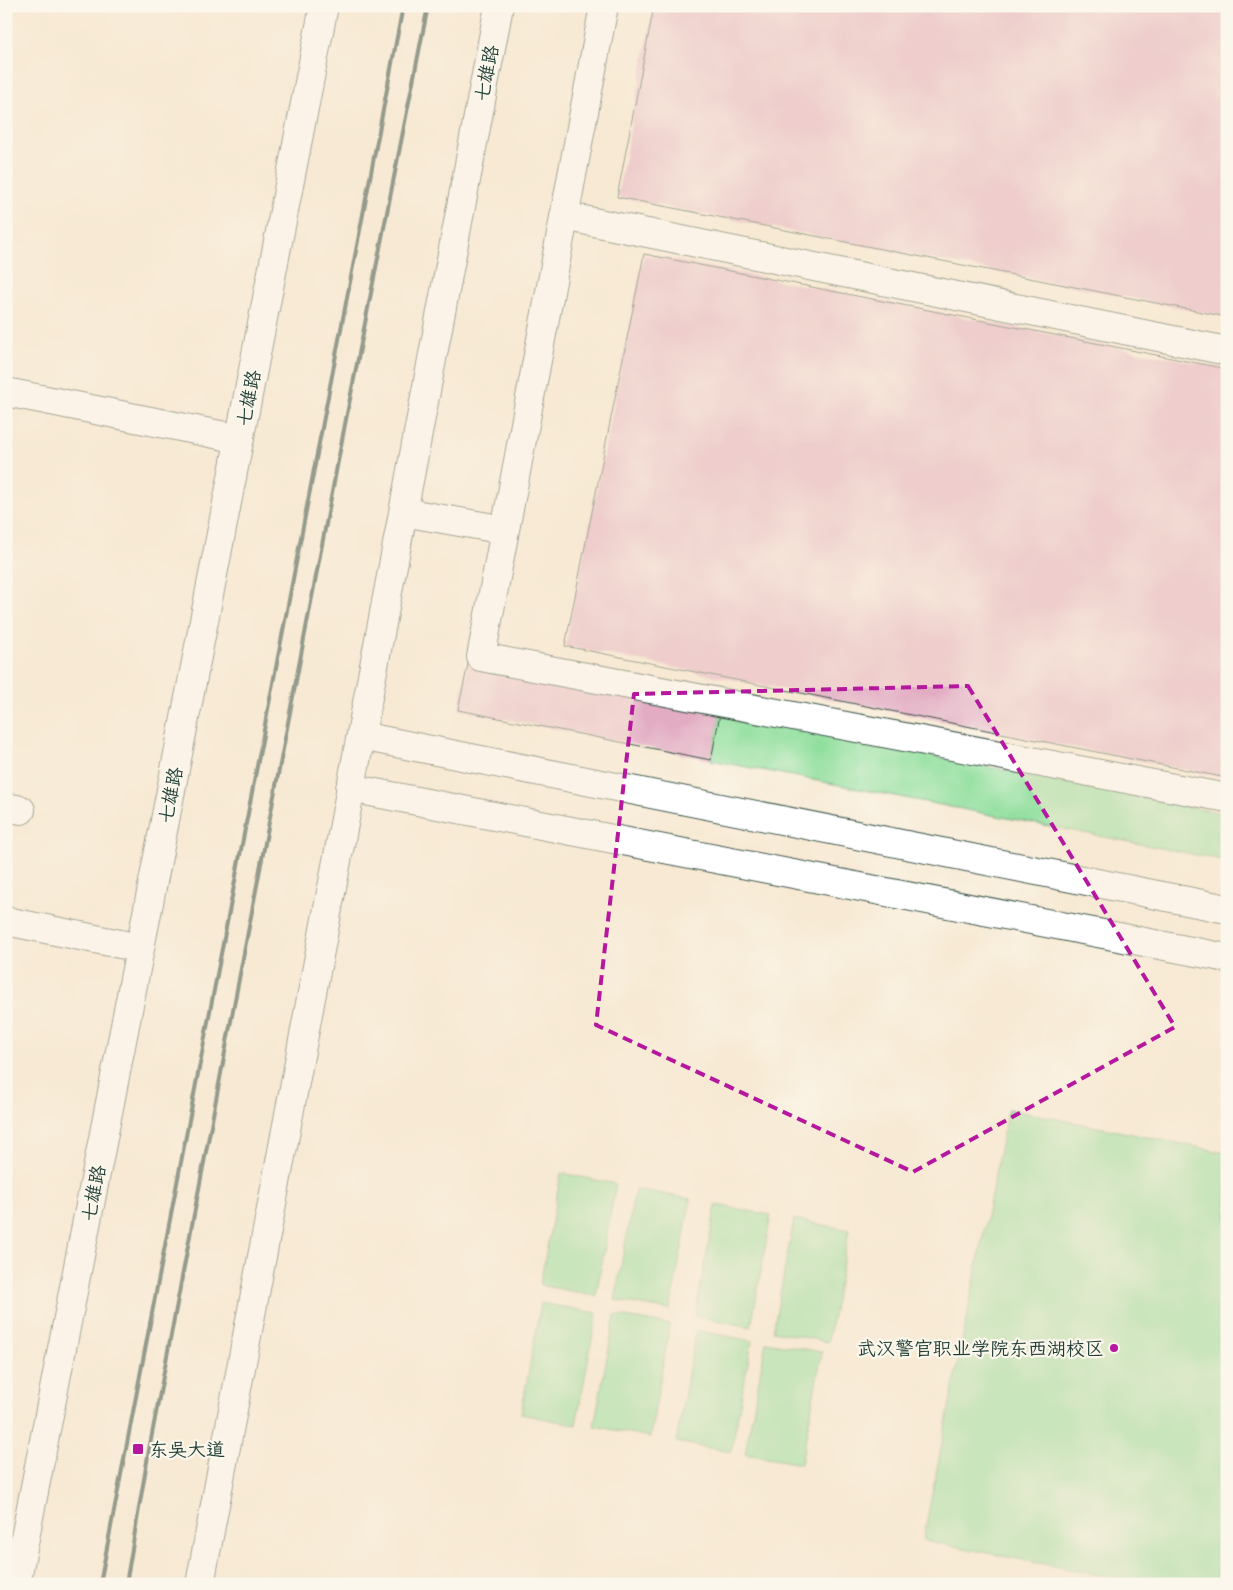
<svg xmlns="http://www.w3.org/2000/svg" width="1233" height="1590" viewBox="0 0 1233 1590" font-family="Itim,'LXGW WenKai TC',sans-serif">
<rect width="100%" height="100%" fill="#fbf7ec"/>
<filter id="ink" filterUnits="userSpaceOnUse"><feTurbulence type="fractalNoise" baseFrequency=".02" numOctaves="2"/><feDisplacementMap in="SourceGraphic" scale="10" xChannelSelector="R" yChannelSelector="G"/><feConvolveMatrix kernelMatrix="1 2 1 2 8 2 1 2 1" color-interpolation-filters="sRGB"/></filter>
<filter id="wash" filterUnits="userSpaceOnUse"><feTurbulence type="fractalNoise" baseFrequency=".0096" numOctaves="4" result="noise"/><feDisplacementMap in="SourceGraphic" scale="20" xChannelSelector="R" yChannelSelector="G"/><feGaussianBlur stdDeviation="1.12" result="paint"/><feColorMatrix in="noise" values="0 0 0 0 0 0 0 0 0 0 0 0 0 0 0 0 0 1.4 0 .05"/><feComposite in="paint" operator="in"/></filter>
<g filter="url(#wash)">
<rect width="100%" height="100%" fill="#f7e9d3"/>
<path fill="#90df9e" stroke="#588e69" d="M720,714L1227,814V861L711,760Z
M1008,1109L1227,1153V1523L1215,1584H1143L923,1540Z
M561,1173L616,1184L596,1296L540,1285Z
M635,1189L691,1199L670,1310L615,1300Z
M716,1205L771,1215L751,1327L695,1316Z
M794,1219L849,1230L828,1342L773,1331Z
M541,1303L597,1313L576,1425L521,1414Z
M615,1315L670,1325L650,1437L594,1426Z
M696,1330L752,1341L731,1452L676,1442Z
M766,1342L822,1352L801,1464L745,1454Z"/>
<g id="blocks">
<path fill="#e2acc3" d="M654,6H1227V317L617,197Z
M644,254L1227,369L1226,458L1227,459V778L565,646Z
M468,664L720,714L711,760L458,710Z"/>
</g>
</g>
<g filter="url(#ink)">
<use href="#blocks" fill-opacity="0" stroke="#3f574c" stroke-width="1"/>
<g fill="none" stroke-linecap="round" stroke-linejoin="round">
<g stroke="#3f574c" stroke-width="30">
<path id="minor" d="M604,6L481,657L1227,798
M564,216L1227,351
M6,392L240,439
M403,512L505,530
M6,807L21,810
M6,921L140,948
M16,1584L324,6
M200,1584L499,6"/>
</g>
<g stroke="#3f574c" stroke-width="30">
<path id="major" d="M361,736L1227,909
M350,788L1227,958"/>
</g>
<use href="#minor" stroke="#fff" stroke-width="28"/>
<use href="#major" stroke="#fff" stroke-width="28"/>
<path stroke="#1f3d34" stroke-width="4" d="M100,1584L403,6
M126,1584L149,1450L347,414L428,6"/>
</g>
</g>
<path d="M0 0H1233V1590H0ZM968,686L1175,1027L913,1172L596,1025L634,694Z" fill="#f7e9d3" fill-opacity=".55" fill-rule="evenodd"/>
<path fill="none" stroke="#b5179e" stroke-width="4" stroke-dasharray="10 6" stroke-linejoin="round" d="M968,686L1175,1027L913,1172L596,1025L634,694Z"/>
<g fill="#b5179e" stroke="#fbf7ec" stroke-width="2">
<circle cx="1114" cy="1348" r="5"/>
<rect x="132" y="1443" width="12" height="12" rx="2.5"/>
</g>
<g text-anchor="middle" stroke-width="4.5" stroke-linejoin="round" paint-order="stroke">
<g font-size="19" fill="#1f3d34" stroke="#fbf7ec">
<text transform="translate(486 73) rotate(-79)" y="7">七雄路</text>
<text transform="translate(248 398) rotate(-79)" y="7">七雄路</text>
<text transform="translate(170 795) rotate(-79)" y="7">七雄路</text>
<text transform="translate(93 1193) rotate(-79)" y="7">七雄路</text>
</g>
<g font-size="19" fill="#1f3d34" stroke="#fbf7ec" text-anchor="end">
<text x="1104" y="1355">武汉警官职业学院东西湖校区</text>
<text x="149" y="1456" text-anchor="start">东吴大道</text>
</g>
</g>
<rect width="1233" height="1590" fill="none" stroke="#fbf7ec" stroke-width="25"/>
</svg>
